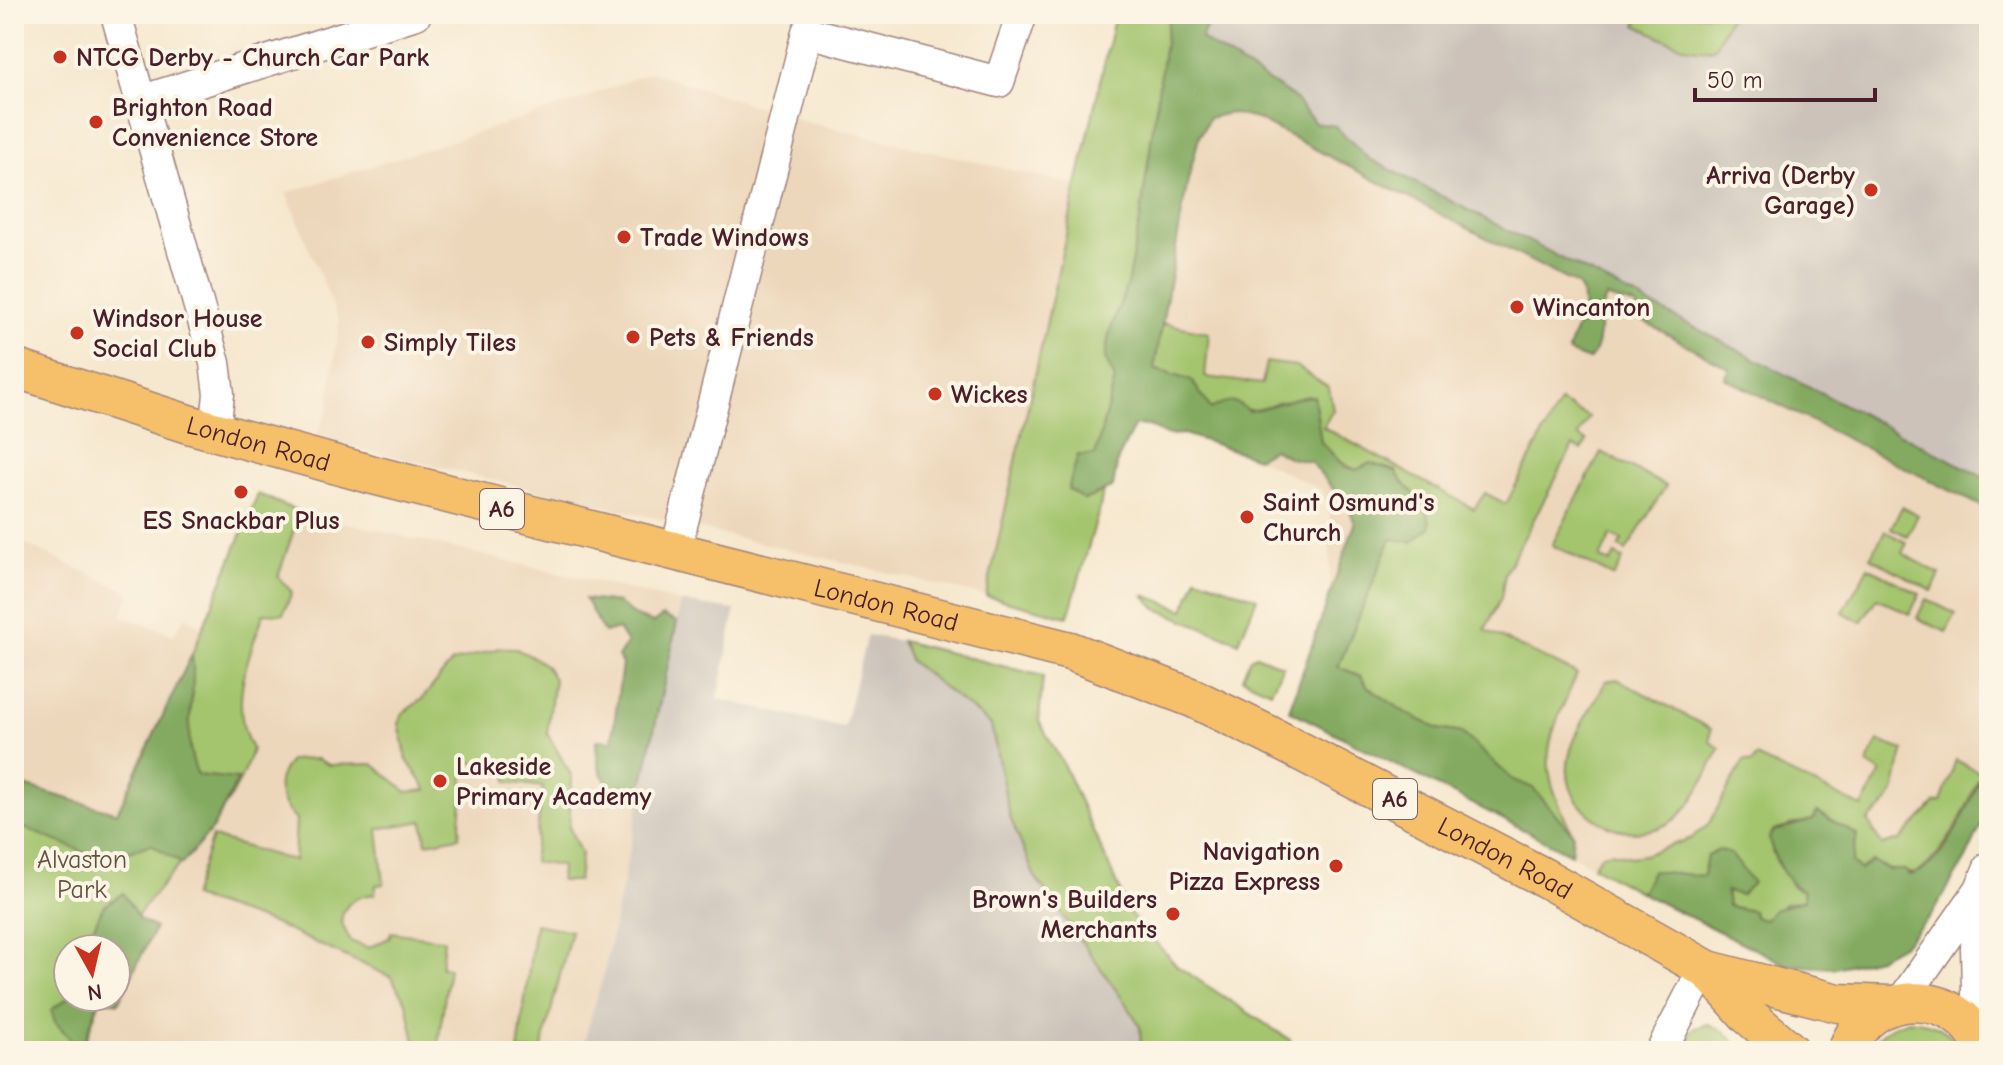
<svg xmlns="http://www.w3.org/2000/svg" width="2003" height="1065" viewBox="0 0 2003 1065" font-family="'Comic Neue',sans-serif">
<rect width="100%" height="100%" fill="#fcf5e5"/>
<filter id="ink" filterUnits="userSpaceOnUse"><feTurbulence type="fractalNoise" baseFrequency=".0125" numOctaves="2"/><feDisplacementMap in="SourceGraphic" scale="16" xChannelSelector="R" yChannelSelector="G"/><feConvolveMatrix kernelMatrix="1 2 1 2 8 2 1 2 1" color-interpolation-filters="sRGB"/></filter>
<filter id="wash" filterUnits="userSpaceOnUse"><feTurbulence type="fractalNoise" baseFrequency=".006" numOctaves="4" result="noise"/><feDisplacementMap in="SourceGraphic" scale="32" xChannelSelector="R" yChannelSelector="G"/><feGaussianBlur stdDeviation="1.8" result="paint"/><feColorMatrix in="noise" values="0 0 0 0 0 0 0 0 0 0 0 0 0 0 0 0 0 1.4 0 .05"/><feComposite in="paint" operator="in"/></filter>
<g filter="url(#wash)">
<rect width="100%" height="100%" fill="#f6e8cf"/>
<path fill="#edd7bb" d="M1185,64L1989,480V809L1966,859L1931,915L1905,943L1878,958L1835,968L1787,965L1289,710L1330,597V510L1322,490L1121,392Z
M650,72L806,122L1079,186L986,596L315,438L328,411L339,321L286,193L578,101Z
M300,512L681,602L603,977L581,1051H82L101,997H116L132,920L213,828L247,764L252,749L241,728L244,669L264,612L283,614L292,592L278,577Z
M14,539L131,593L121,616L174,635L185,616L202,628L117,813L14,783Z"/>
<path fill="#ccc2b9" d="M1193,14H1989V480L1186,64Z
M681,602L735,610L718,699L844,728L867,635L901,641L910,661L991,725L1010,817L1034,875L1131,1011L1140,1027L1141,1051H581L603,977Z"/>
<path fill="#a4c56e" stroke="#77724c" stroke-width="2" d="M1115,14H1193L1100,507L1068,617L986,596Z
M1642,14H1731L1715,47C1690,56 1659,35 1636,25Z
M1164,323L1209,333L1205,377L1262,384L1266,362L1296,366L1329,388L1333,410L1323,427L1474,509L1485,493L1506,504L1560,402L1589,417L1578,436L1587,441L1582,450L1573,446L1505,573L1501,598L1485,630L1577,674C1545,747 1535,759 1573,834L1536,792L1512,780L1462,733L1438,729L1405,713L1367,686L1360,676L1338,667L1391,538L1421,498C1394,481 1332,470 1320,440C1315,427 1316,409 1314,396L1277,403L1264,410L1211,409L1192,381L1154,369L1156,343Z
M1601,452L1666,486L1626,551L1619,547L1622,540L1611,535L1600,558L1610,563L1615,555L1623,559L1614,577L1552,545Z
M258,494L300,512L278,577L292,592L283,614L264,613C248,657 228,705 252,749C229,830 155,877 116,949H68V997H101L82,1051H14V783L117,813L192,654Z
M1902,507L1918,515L1907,536L1891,528Z
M1885,531L1907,543L1902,553L1940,574L1932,591L1870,557Z
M1868,567L1920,594L1910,614L1877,598L1861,622L1843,612Z
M1197,577L1257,598L1239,642L1157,609L1144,595L1184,610Z
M1926,599L1956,614L1946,632L1917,618Z
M901,641L1043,676L1039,721L1063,764L1131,915L1177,966L1290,1040L1297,1051H1141L1140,1027L1131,1011L1034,875L1010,817L991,725L910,661Z
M500,648L516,649L533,657L545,665L554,679L547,733L572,777L569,827L581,854L578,881H560L561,866L533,862L543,787L507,782L508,766L465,762L459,837L426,843L423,821L378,829L384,884L376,885L375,894C356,896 344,902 341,921L350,941L368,948L389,938L391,932L444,940L441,967L449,968L437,1051H417L407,1004L391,977L274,924L192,897L212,837L294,861L296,820C277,801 271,780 291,760L317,759L329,765L373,764L407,792L427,790L407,760L399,723L403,713L422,699L452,662Z
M1256,655L1283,666L1271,691L1242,678L1250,658Z
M1617,679L1711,729L1710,742L1720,748C1709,769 1699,795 1683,812C1642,855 1563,822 1568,765C1570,736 1593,707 1606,681Z
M1878,741L1904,750C1891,788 1905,791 1868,821L1882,845L1900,840L1935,803L1941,802L1956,760L1981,773C1965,812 1950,847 1917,874L1890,870L1872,861L1860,870L1852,863L1836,823L1818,812L1813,820L1789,825L1772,852L1793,887L1803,891L1804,900L1785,904L1765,919L1754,917L1753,911L1728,906L1726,891L1703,876L1652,871L1641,893L1593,866L1601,855L1611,852L1630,857L1644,855L1692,838L1708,825L1744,761L1752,763L1756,757L1862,807L1881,773L1867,764Z
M535,924L571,931L541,1051H518Z
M1909,1020C1932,1022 1951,1029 1962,1051H1868C1878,1033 1889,1026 1909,1020Z
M1708,1024L1725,1032L1743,1051H1683L1693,1029Z"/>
<path fill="#83aa61" stroke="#666446" stroke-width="2" d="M1169,14H1212L1201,39L1293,97L1315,123L1335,126L1368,158L1989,480V510L1725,378L1730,369L1638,318L1636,306C1626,302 1617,302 1607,297C1593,317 1606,340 1589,360L1568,352C1572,328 1594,310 1577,285L1257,119L1229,113L1209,118L1199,137L1188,180L1154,369L1192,381L1211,409C1226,400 1235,398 1248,411C1271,409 1290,396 1314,396L1321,442L1345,467L1356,470L1370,463L1396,471C1409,497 1429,494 1430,527L1412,542L1391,539L1338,667L1361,676L1367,686L1406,713L1438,729L1462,733L1512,779L1533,788L1573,834L1571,854L1289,710L1355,524L1349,508L1311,462L1290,458L1273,449L1257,458L1184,434L1166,435L1149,426L1135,425L1118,459L1113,487L1084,500L1068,489L1078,455H1095L1115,379L1105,358L1109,334L1127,284L1140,220Z
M585,599L618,603L633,615L653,623L663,616L677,622L643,782L625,796C599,783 597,766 596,740L612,741L622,664L618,657L627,643L618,629L604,633Z
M192,654C198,697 179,735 198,775L238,779L213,828L182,864L151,844L113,858L91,855L14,824V783L117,813Z
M1989,741V809L1966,859L1931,915L1905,943L1878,958L1835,968L1787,965L1641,893L1652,871L1703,876L1707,856L1719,850L1731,854L1753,883L1741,895L1726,891L1728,906L1753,911L1754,917L1765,919L1773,910L1804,900L1803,891C1786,884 1772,856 1769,837L1774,831L1813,820L1817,812L1857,835L1852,863L1860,870L1872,861L1890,870H1905L1909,875C1943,872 1975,794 1985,765C1988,757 1986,749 1989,741Z
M123,893L139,919L155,928L118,1003L100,998L85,1040L92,1051H72L75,1044L55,1022L51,1010L69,997H116V949L84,947L103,907Z"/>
</g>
<g filter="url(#ink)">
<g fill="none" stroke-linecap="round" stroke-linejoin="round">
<g stroke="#a0847d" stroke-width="33">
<path id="minor" d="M116,14L215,363L219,394L215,432
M140,101L416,14
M675,553L807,32L999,82L1022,14
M1901,1002L1980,889L1989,867
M1978,1036L1976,948L1979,891
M1661,1051L1704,968"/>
</g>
<g stroke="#a0847d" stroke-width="41">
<g id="major">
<path id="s1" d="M14,368L188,424L377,476L1070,651L1193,698L1269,735L1545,878L1708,970L1838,1003L1891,1005"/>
<path d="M1708,970L1749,1016L1790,1051"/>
<path d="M1847,1051C1869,985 1962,987 1984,1051"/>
</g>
</g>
<use href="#minor" stroke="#fff" stroke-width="30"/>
<use href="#major" stroke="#f6c06b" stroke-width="38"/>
</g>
</g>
<g fill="#c8321e" stroke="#fcf5e5" stroke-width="3">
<circle cx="60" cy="57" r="8"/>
<circle cx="96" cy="122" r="8"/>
<circle cx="1871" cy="190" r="8"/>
<circle cx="624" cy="237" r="8"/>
<circle cx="1517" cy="307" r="8"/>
<circle cx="77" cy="333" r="8"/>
<circle cx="633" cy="337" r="8"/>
<circle cx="368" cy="342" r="8"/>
<circle cx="935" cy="394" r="8"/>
<circle cx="241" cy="492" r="8"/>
<circle cx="1247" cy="517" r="8"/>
<circle cx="440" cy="781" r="8"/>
<circle cx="1336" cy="866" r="8"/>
<circle cx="1173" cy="914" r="8"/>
</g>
<g text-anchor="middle" stroke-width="8" stroke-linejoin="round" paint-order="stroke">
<g fill="#fcf5e5" stroke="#7f5f63" stroke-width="2">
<rect x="480" y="489" width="44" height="40" rx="6"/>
<rect x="1373" y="779" width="44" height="40" rx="6"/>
</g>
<g font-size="24" font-weight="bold" fill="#4a1f2b">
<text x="502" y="517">A6</text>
<text x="1395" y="807">A6</text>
</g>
<g font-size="26" font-weight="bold" fill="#4a1f2b" stroke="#fcf5e5" text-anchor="start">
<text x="76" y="66">NTCG Derby - Church Car Park</text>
<text x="112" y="116">Brighton Road<tspan x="112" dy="30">Convenience Store</tspan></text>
<text x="1855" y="184" text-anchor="end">Arriva (Derby<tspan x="1855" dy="30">Garage)</tspan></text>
<text x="640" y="246">Trade Windows</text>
<text x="1533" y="316">Wincanton</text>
<text x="93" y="327">Windsor House<tspan x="93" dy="30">Social Club</tspan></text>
<text x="649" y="346">Pets &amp; Friends</text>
<text x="384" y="351">Simply Tiles</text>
<text x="951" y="403">Wickes</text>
<text x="1263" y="511">Saint Osmund's<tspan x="1263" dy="30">Church</tspan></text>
<text x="241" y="529" text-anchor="middle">ES Snackbar Plus</text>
<text x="456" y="775">Lakeside<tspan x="456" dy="30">Primary Academy</tspan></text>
<text x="1320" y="860" text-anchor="end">Navigation<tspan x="1320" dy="30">Pizza Express</tspan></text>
<text x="1157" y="908" text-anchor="end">Brown's Builders<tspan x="1157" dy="30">Merchants</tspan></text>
</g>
<g font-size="26" fill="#4a1f2b" stroke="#fcf5e5">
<text dy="9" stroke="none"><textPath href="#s1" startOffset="256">London Road</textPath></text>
<text dy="9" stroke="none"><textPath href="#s1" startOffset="904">London Road</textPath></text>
<text dy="9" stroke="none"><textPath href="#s1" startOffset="1576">London Road</textPath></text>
</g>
<g font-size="26" fill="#65513f" stroke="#fcf5e5">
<text x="82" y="868">Alvaston<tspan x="82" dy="30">Park</tspan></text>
</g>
</g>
<rect width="2003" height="1065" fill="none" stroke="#fcf5e5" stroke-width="48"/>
<g transform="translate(92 973) rotate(172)"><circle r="38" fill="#fcf5e5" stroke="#b59f9b" stroke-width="2"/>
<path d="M0-6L14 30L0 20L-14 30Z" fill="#c8321e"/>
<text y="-12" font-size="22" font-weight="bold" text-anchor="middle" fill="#4a1f2b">N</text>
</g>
<path d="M1695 88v12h180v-12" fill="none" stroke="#4a1f2b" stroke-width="4"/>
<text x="1707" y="88" font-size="24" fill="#4a1f2b" stroke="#fcf5e5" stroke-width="6" paint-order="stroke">50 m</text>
</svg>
